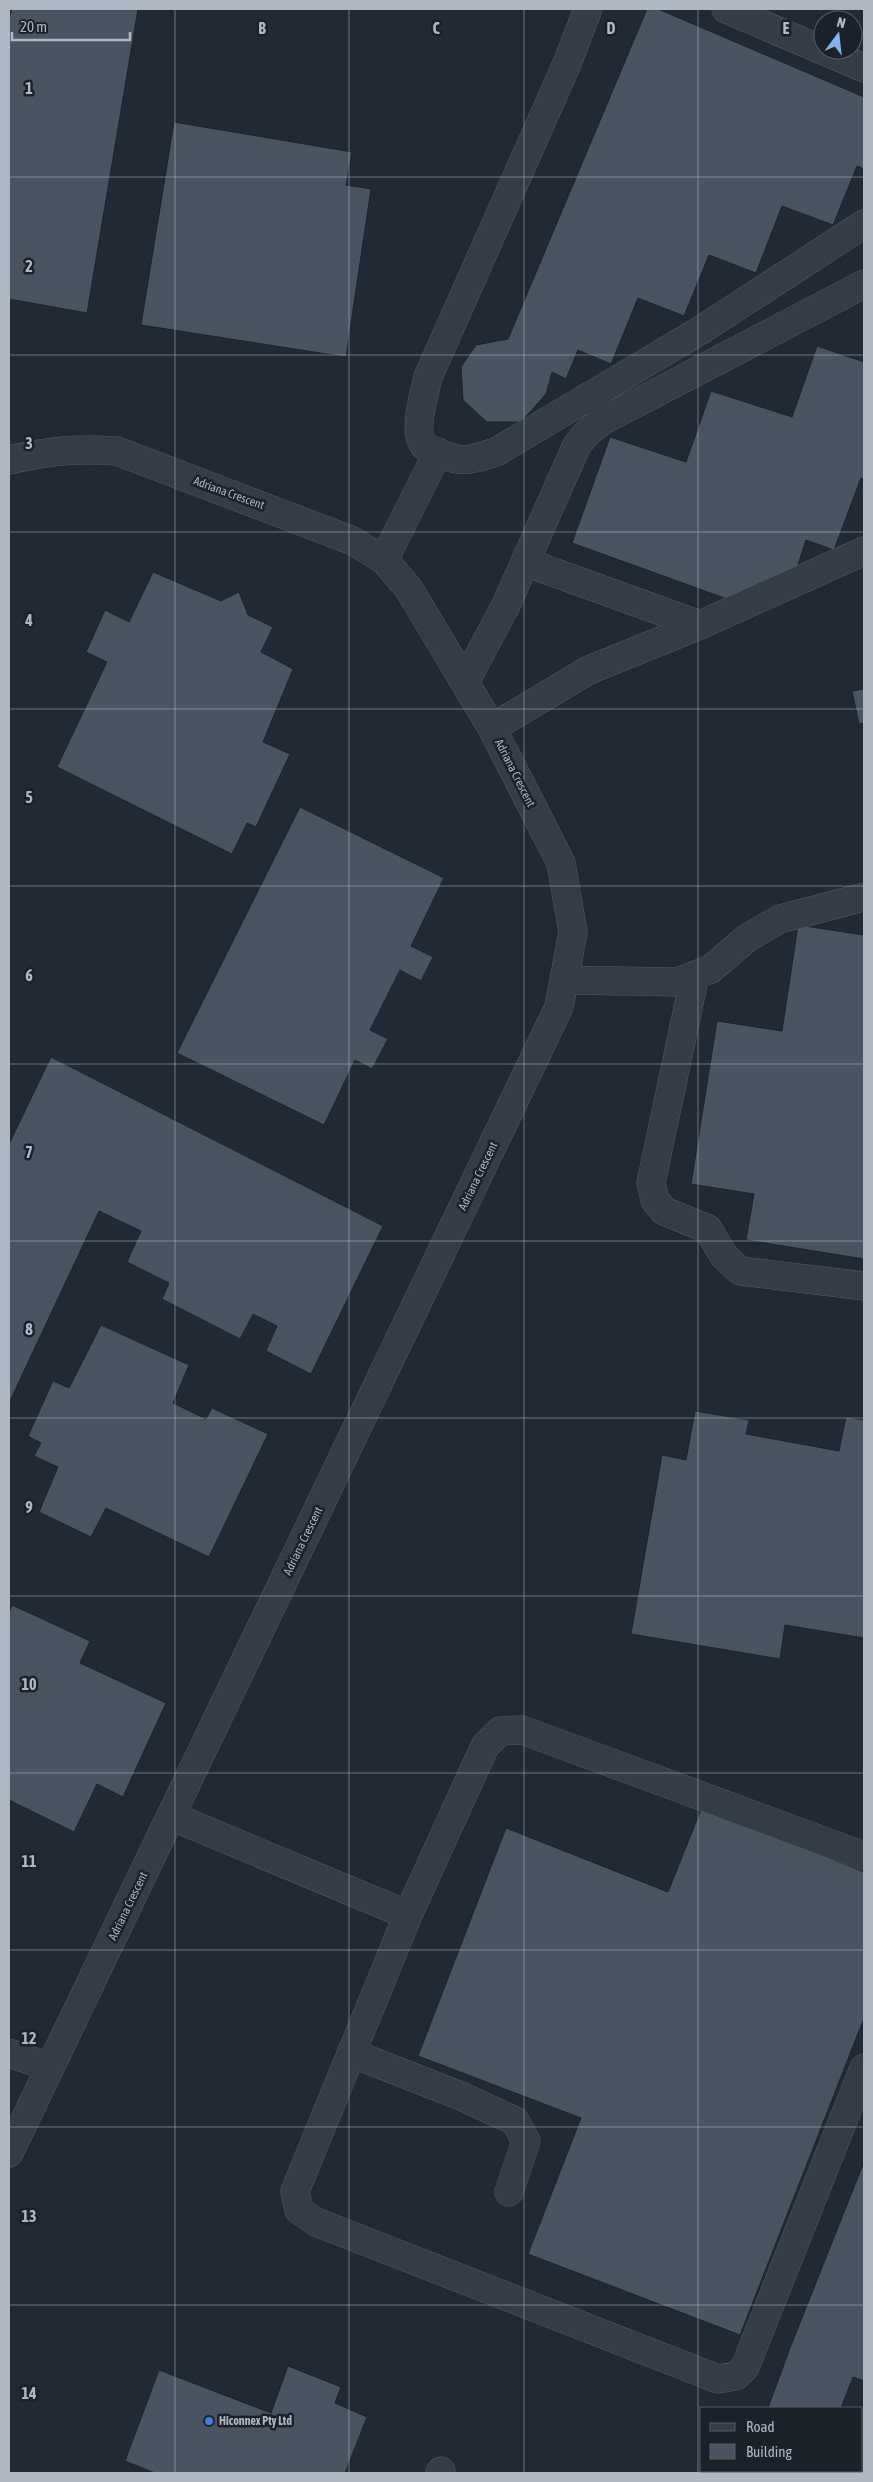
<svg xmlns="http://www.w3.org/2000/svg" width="873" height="2482" viewBox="0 0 873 2482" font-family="'Asap Condensed',sans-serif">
<rect width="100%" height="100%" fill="#212a34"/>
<path fill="#4a5460" stroke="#1c232b" d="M12,9H138L87,313L9,299V18Z
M647,9H658L864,97V169L857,166L833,225L782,206L756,273L709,255L684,316L638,298L611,364L578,350L566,379L552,372L546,394L521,422H487L463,400L461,367L476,345L508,339Z
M174,122L352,152L346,185L371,189L346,357L141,325Z
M817,346L864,362V479L861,478L834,550L806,540L796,571L730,600L572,543L610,437L686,462L711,391L792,417Z
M153,572L221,601L239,592L248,615L273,627L261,652L293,669L263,742L290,754L256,827L247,823L232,854L57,767L107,662L86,652L105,610L129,622Z
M864,689V723L859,724L852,691Z
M300,807L444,878L411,946L433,957L421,981L400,970L370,1030L388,1039L372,1069L355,1060L324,1125L177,1053Z
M798,925L864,935V1259L746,1240L754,1194L691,1184L717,1021L782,1031Z
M51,1057L383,1226L311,1374L266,1351L277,1326L253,1314L240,1339L162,1299L169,1283L127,1262L141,1231L99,1211L9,1403V1144Z
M101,1325L189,1365L173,1403L206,1419L212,1408L268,1434L209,1557L106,1508L91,1537L39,1512L58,1467L34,1456L41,1443L28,1436L53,1381L69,1388Z
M695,1411L749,1420L746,1434L839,1451L846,1417L864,1420V1638L785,1625L780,1659L631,1634L662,1455L686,1460Z
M12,1605L90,1641L80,1663L166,1703L123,1797L97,1784L74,1832L9,1800V1613Z
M702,1807L864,1872V2018L740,2335L528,2254L581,2118L418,2056L506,1828L668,1892Z
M864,2162V2381L853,2377L841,2408H768L790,2348Z
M288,2366L341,2387L335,2403L367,2417L345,2473H155L125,2461L159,2370L271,2413Z"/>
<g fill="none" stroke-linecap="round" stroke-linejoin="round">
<g stroke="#525a63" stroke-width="29">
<path id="minor" d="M588,9L566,66L428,377C425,392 411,435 426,447C430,450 436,452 440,454C465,464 471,459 496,452L701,330L864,224
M726,9L864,68
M9,460C48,451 77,448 117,451L353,541L384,560L409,589L492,728L561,863L573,932L559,1007L9,2153
M384,560L438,452
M525,562L700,625L864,551
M465,682L506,605L577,445L587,433L602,421L864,284
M492,728L589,670L700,625
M695,975L651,1183L655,1200L664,1211L708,1229L724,1256L740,1271L864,1286
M564,980L677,982L711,969L747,938L780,919L864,897
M171,1816L408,1915
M864,1856L522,1730L500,1731L485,1746L408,1915L295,2191L299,2210L316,2222L718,2379L736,2376L745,2367L864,2068
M9,2053L50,2067
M351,2053L461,2096L515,2121L526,2141L509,2192
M440,2473L441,2471"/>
</g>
<use href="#minor" stroke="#343c45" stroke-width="28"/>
</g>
<path fill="none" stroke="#afb7c2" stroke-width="1" stroke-opacity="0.55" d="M175,9V2473M349,9V2473M524,9V2473M698,9V2473M9,177H864M9,355H864M9,532H864M9,709H864M9,886H864M9,1064H864M9,1241H864M9,1418H864M9,1596H864M9,1773H864M9,1950H864M9,2127H864M9,2305H864"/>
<circle fill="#3f7fe0" stroke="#1a2129" stroke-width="2" cx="209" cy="2421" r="5"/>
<g text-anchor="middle" stroke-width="5" stroke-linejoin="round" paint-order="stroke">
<g font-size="12" fill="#afb7c2" stroke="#1a2129">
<text transform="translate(229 493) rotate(20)" y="4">Adriana Crescent</text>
<text transform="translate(515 773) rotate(63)" y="4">Adriana Crescent</text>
<text transform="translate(478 1176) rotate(-64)" y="4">Adriana Crescent</text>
<text transform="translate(303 1541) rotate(-64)" y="4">Adriana Crescent</text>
<text transform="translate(128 1906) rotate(-64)" y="4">Adriana Crescent</text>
</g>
<g font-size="12" font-weight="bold" fill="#afb7c2" stroke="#1a2129" text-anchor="start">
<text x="219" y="2425">Hiconnex Pty Ltd</text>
</g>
</g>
<g font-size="16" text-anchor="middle" font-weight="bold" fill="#afb7c2" stroke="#1a2129" stroke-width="5" stroke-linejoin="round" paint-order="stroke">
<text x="262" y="34">B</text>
<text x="436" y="34">C</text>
<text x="611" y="34">D</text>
<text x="786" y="34">E</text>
<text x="29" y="94">1</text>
<text x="29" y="272">2</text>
<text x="29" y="449">3</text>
<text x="29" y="626">4</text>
<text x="29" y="803">5</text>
<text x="29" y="981">6</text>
<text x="29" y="1158">7</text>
<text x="29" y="1335">8</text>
<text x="29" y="1513">9</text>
<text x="29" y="1690">10</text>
<text x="29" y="1867">11</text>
<text x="29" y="2044">12</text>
<text x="29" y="2222">13</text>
<text x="29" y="2399">14</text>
</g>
<rect width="873" height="2482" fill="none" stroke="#afb7c2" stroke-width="20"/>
<rect x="700" y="2407" width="162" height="65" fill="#1a2129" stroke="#565d66"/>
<rect x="710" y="2423" width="25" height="8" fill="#343c45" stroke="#565d66"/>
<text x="746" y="2432" font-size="15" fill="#afb7c2">Road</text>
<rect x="710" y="2444" width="25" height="15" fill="#4a5460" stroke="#565d66"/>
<text x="746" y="2457" font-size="15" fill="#afb7c2">Building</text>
<g transform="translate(838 35) rotate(15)"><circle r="24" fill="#1a2129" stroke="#565d66"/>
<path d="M0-4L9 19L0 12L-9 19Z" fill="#88b2ed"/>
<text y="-8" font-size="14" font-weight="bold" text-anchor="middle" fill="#afb7c2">N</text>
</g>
<path d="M12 32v8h118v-8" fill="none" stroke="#afb7c2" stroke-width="2.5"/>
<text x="20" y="32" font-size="15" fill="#afb7c2" stroke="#1a2129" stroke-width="4" paint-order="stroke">20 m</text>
</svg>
